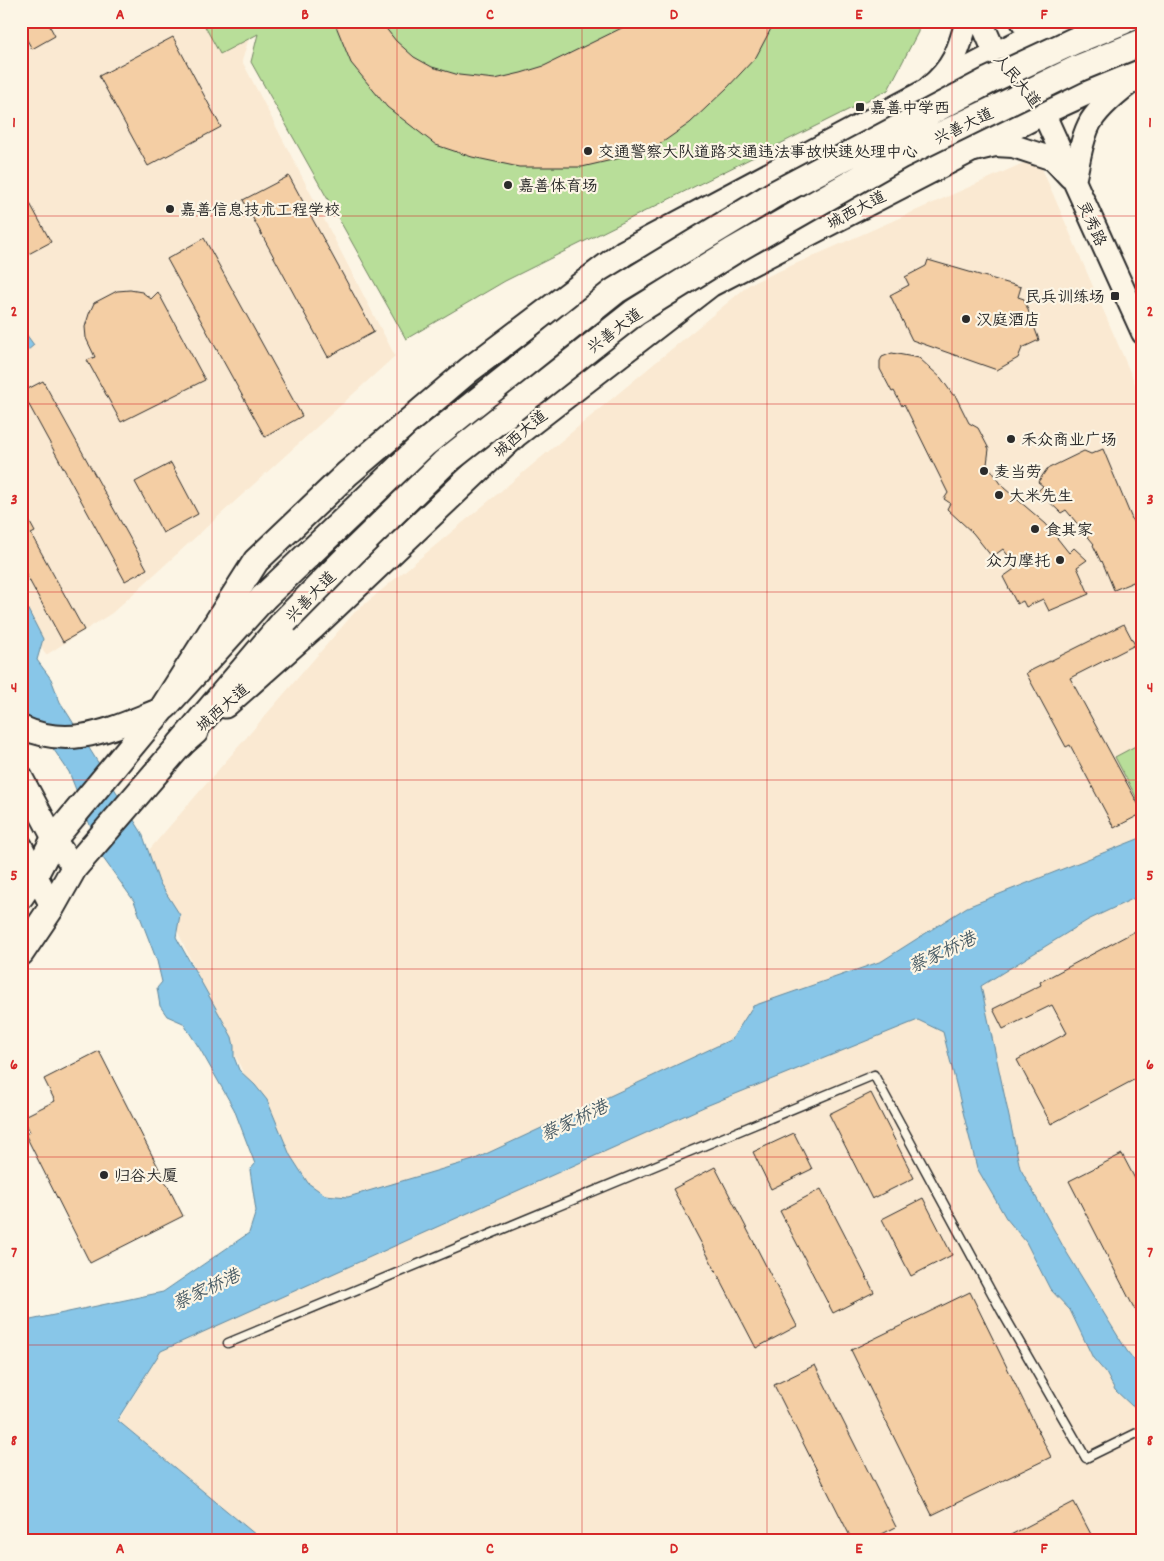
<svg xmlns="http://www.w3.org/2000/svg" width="1164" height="1561" viewBox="0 0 1164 1561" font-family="Dekko,'LXGW WenKai TC',sans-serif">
<rect width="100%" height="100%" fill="#fcf5e5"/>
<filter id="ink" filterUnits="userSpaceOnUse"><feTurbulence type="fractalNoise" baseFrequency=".02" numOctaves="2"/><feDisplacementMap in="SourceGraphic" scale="10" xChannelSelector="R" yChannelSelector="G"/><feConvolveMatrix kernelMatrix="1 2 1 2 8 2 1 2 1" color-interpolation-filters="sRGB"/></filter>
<g filter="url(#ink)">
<path fill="#fae9d2" d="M21,21H254L242,61L395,356L112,613L46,655L21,610Z
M1037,157L1143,402V1540H262L118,1421L161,1351L335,1270L143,857L354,613L750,284Z"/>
<path fill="#b8de99" stroke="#728462" d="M202,21H919L918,32L888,90L505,281L406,339L251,62L258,34L220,54Z
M1143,742V810L1115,757Z"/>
<path fill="#88c6e8" stroke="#63889c" d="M21,321L26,334L34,345L21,356Z
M21,596L43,639L37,660L51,679L60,702L69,716L142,833L159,882L180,915L176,937L232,1037L234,1046V1057L239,1070L255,1085L267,1100L290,1155L308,1183L325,1195L348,1197L473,1160L732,1039L753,1006L882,961L967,907L1143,837V894L1088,920L981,986L1020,1168L1064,1248L1127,1351L1143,1371V1407L1132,1406L1115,1390L1106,1373L1093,1358L1070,1310L1050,1289L1026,1242L1006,1218L977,1168L943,1032L918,1020L706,1106L161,1351L117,1420L262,1540H21V1322L163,1292L249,1233L256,1211L250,1170L255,1164L234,1109L200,1049L183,1023L167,1016L160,1006L157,988L162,982L157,961L134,901L103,858L69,772L52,747L21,709Z"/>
<path fill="#f4cea4" stroke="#2b2b2b" d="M21,21H47L55,36L32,49L21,29Z
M334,21H380L396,41L414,57L432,67L459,75L495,79L521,73L544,66L636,21H775L756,57L727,88L690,123L653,149L625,157L582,167H519L472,157L436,145L387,107L351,63Z
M173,37L221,127L148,166L99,76Z
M289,176L374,332L328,357L243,200Z
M21,187L51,242L21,258Z
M204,238L302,416L265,437L167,259Z
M928,260L1021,287L1018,297L1024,299L1039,340L1022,348L1018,358L997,370L912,340L890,295L909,285L905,277L926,266Z
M130,290L142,292L151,299L158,292L205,380L121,422L87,360L95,357L86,338L85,327L89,314L94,303L117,291Z
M892,353L919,358L941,378L953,395H955L969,423L978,428L989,449L987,464L1004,488L1046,524L1069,553L1074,548L1087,560L1077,567L1089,594L1049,611L1043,599L1026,607L1023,601L1017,604L1003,577L1017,567L1003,549L992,557L973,533L947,509L950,503L944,499L948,493L904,404L902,406L894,391L892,392L880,369V361L882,357Z
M43,381L147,569L125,581L22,392Z
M1103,449L1137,531L1135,532L1143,550V578L1114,590L1102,561L1101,562L1093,545L1094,544L1066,510L1061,513L1038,491L1043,486L1038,482L1047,469L1084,451L1091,454Z
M171,463L198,514L163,533L135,482Z
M21,506L35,532L31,534L84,630L63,642L21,565Z
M1124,624L1135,645L1070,678L1143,813L1114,828L1070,745L1066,747L1026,673Z
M1143,927V1075L1051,1124L1017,1060L1067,1033L1052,1005L1003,1029L993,1009L1041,985L1040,982Z
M99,1051L183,1216L90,1263L25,1134L30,1132L23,1117L55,1101L44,1079Z
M871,1093L914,1178L872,1199L829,1114Z
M794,1133L812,1169L771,1189L753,1152Z
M1122,1154L1143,1194V1306L1135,1310L1069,1181Z
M715,1167L797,1326L756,1348L673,1189Z
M821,1189L874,1292L833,1313L780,1211Z
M923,1198L952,1255L911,1276L882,1219Z
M970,1292L1051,1457L932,1515L851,1350Z
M815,1365L896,1527L870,1540H852L774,1385Z
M1074,1502L1094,1540H1001Z"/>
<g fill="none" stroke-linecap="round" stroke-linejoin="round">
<g stroke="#2b2b2b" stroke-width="11">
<path id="service" d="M228,1343L874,1075L1001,1310L1086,1458L1143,1430"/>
</g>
<g stroke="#2b2b2b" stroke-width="26">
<path id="secondary" d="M981,21L996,55L1008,69
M1022,21L1032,37L1035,54
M929,88C954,67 958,52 967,21
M1031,98L1043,112L1143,333
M974,150L995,145L1013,146L1053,159L1070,177
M1074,181C1079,162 1081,138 1091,121C1101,105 1124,87 1139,76
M21,727C73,751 114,727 162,709
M21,777L54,839L74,868
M21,846L52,907"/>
</g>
<g stroke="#2b2b2b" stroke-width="29">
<path id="primary" d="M225,705L313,627L516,434L710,284L1043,112L1089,91L1143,70
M21,896L35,875L54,839L162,709L256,561L347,474L469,370L624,253L996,55L1032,37L1069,21
M21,953L52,907L74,868L180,745L195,732"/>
</g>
<g stroke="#2b2b2b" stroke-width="30">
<path id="trunk" d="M165,706L264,597
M180,745L285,621"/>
</g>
<use href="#service" stroke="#fcf5e5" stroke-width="8"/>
<use href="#secondary" stroke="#fcf5e5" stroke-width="22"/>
<use href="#primary" stroke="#fcf5e5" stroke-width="25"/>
<use href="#trunk" stroke="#fcf5e5" stroke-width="26"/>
<g stroke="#2b2b2b" stroke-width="30" stroke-linecap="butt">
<path id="trunk-bridge" d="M264,597L424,444L615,291L775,194L990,80L1074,41L1123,21
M285,621L353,552L444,463L635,312L733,251L901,155L1079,68L1143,42"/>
</g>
<use href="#trunk-bridge" stroke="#fcf5e5" stroke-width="26"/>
</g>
</g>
<path fill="none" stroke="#d62828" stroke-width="1" stroke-opacity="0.55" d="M212,21V1540M397,21V1540M582,21V1540M767,21V1540M952,21V1540M21,216H1143M21,404H1143M21,592H1143M21,780H1143M21,969H1143M21,1157H1143M21,1345H1143"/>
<g fill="#2b2b2b" stroke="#fcf5e5" stroke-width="2">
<rect x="855" y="102" width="10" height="10" rx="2.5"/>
<circle cx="588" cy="151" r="5"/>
<circle cx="508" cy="185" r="5"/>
<circle cx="170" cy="209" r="5"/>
<rect x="1110" y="291" width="10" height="10" rx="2.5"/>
<circle cx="966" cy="319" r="5"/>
<circle cx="1011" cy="439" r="5"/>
<circle cx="984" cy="471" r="5"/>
<circle cx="999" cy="495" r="5"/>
<circle cx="1035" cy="529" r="5"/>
<circle cx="1060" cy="560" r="5"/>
<circle cx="104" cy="1175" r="5"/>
</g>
<g text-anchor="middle" stroke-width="4.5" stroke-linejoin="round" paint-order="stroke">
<g font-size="16" fill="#2b2b2b" stroke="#fcf5e5">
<text transform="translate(1018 80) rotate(51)" y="6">人民大道</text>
<text transform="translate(963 125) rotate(-26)" y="6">兴善大道</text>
<text transform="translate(856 209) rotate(-28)" y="6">城西大道</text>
<text transform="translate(1093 223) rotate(66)" y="6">灵秀路</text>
<text transform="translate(614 330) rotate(-37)" y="6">兴善大道</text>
<text transform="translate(520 433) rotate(-40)" y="6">城西大道</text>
<text transform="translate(310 596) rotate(-46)" y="6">兴善大道</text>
<text transform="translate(222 707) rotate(-41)" y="6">城西大道</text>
</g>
<g font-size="16" fill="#2b2b2b" stroke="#fcf5e5" text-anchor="start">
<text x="870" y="113">嘉善中学西</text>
<text x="598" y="157">交通警察大队道路交通违法事故快速处理中心</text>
<text x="518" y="191">嘉善体育场</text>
<text x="180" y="215">嘉善信息技术工程学校</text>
<text x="1105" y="302" text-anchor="end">民兵训练场</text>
<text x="976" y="325">汉庭酒店</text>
<text x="1021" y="445">禾众商业广场</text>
<text x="994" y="477">麦当劳</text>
<text x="1009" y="501">大米先生</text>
<text x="1045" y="535">食其家</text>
<text x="1050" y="566" text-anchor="end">众力摩托</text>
<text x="114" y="1181">归谷大厦</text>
</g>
<g font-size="18" font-style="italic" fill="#475a64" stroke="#fcf5e5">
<text transform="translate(942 952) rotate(-25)" y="6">蔡家桥港</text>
<text transform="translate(574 1120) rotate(-25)" y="6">蔡家桥港</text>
<text transform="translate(206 1289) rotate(-25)" y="6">蔡家桥港</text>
</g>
</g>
<rect width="1164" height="1561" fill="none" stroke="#fcf5e5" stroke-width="55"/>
<rect x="28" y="28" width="1108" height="1506" fill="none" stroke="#d62828" stroke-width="2"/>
<g font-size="16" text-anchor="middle" font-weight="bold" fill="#d62828">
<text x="120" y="19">A</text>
<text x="305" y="19">B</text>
<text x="490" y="19">C</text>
<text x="674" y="19">D</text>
<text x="859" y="19">E</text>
<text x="1044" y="19">F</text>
<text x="14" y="127">1</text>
<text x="1150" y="127">1</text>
<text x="14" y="316">2</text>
<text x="1150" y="316">2</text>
<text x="14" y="504">3</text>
<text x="1150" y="504">3</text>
<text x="14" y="692">4</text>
<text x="1150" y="692">4</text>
<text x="14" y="880">5</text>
<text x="1150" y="880">5</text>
<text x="14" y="1069">6</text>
<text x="1150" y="1069">6</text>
<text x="14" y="1257">7</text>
<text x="1150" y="1257">7</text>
<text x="14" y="1445">8</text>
<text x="1150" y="1445">8</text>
<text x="120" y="1553">A</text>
<text x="305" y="1553">B</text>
<text x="490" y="1553">C</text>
<text x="674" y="1553">D</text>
<text x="859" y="1553">E</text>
<text x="1044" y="1553">F</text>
</g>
</svg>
